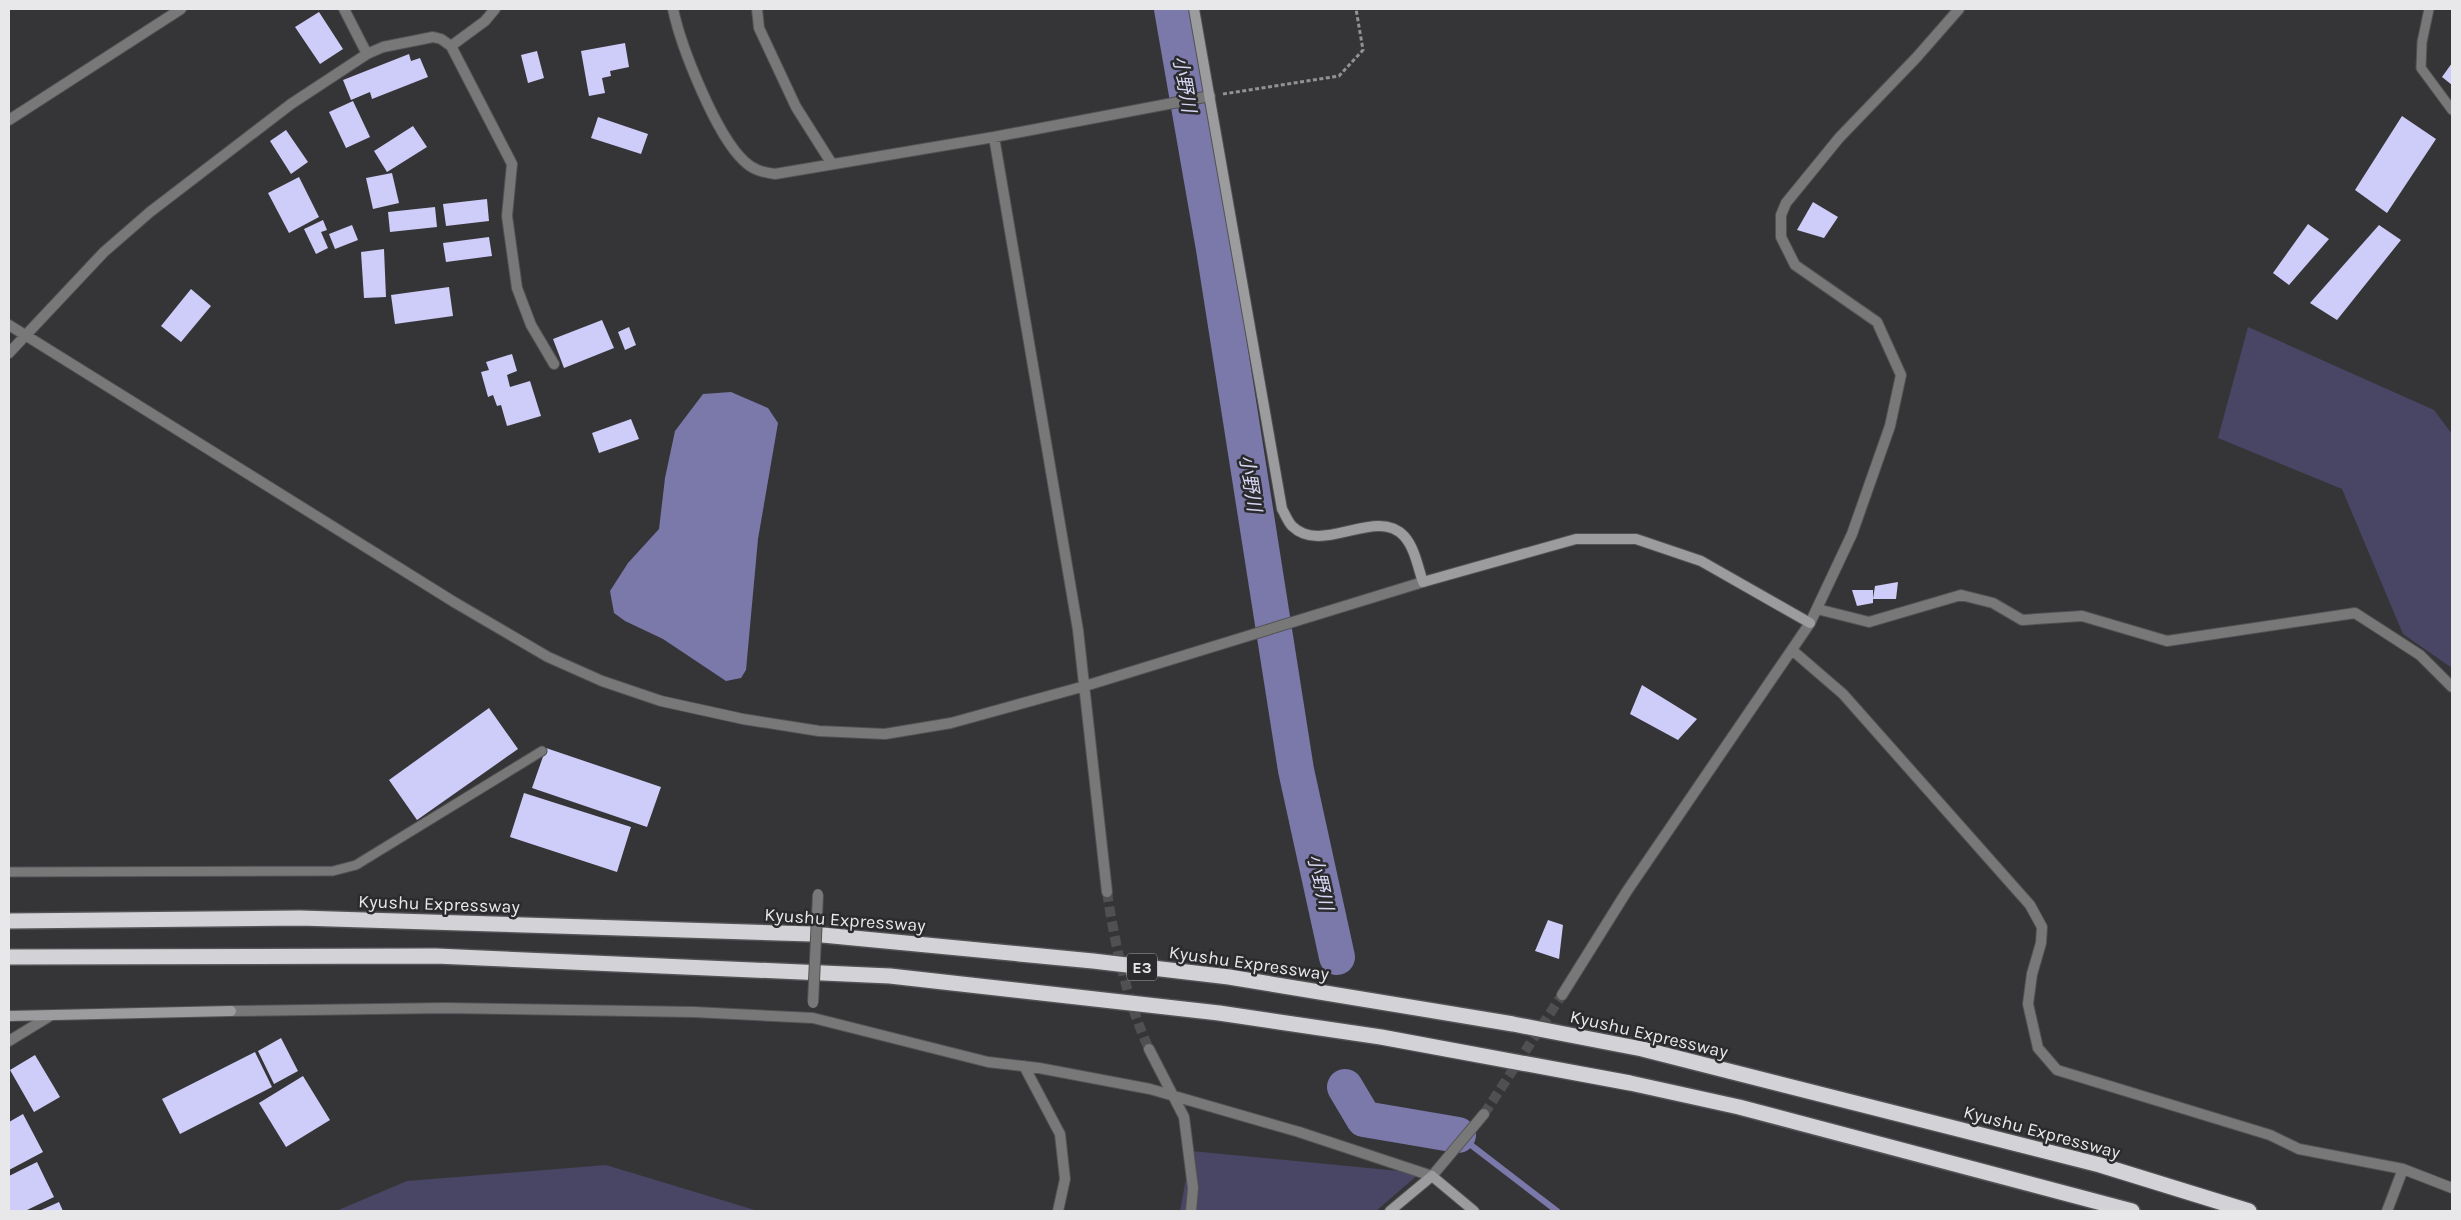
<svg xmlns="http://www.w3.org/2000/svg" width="2461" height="1220" viewBox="0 0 2461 1220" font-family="Karla,'Noto Sans JP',sans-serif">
<rect width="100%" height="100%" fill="#353538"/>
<path fill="#484664" d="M2248,327L2434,410L2452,434V668L2403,634L2342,489L2218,438Z
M1191,1151L1420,1173L1376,1211H1180Z
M606,1165L758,1211H336L407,1181Z"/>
<path fill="#7b78aa" d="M731,392L768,408L778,423L758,539L746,670L741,678L726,681L663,639L625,621L614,613L610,591L628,563L659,529L665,478L675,431L703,394Z"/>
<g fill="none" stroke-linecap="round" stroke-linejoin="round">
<path stroke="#7b78aa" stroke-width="6" d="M1458,1135L1557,1211"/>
<path stroke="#7b78aa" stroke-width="36" d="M1172,9L1214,249L1296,770L1337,957
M1345,1087L1364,1119L1458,1135"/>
</g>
<path fill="#ceccf8" d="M319,12L343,49L320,64L295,27Z
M625,43L629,67L610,71L611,76L602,78L605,93L589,96L581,51Z
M537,51L544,78L528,83L521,55Z
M409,54L411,61L420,58L428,77L372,99L370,92L351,100L343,80Z
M2452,63V85L2442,77Z
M353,101L370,137L346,148L329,112Z
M2402,116L2436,139L2387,213L2355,190Z
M598,117L648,134L641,154L591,138Z
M413,126L427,147L387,172L374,151Z
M286,130L308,162L291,174L270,141Z
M392,173L399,203L373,209L366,178Z
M299,177L319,217L289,233L268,193Z
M487,199L489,221L446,226L443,204Z
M1813,202L1838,217L1824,238L1797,230Z
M435,207L437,227L390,232L388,212Z
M323,220L327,230L321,232L328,248L316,254L304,229Z
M2308,224L2329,239L2289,285L2273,273Z
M352,225L358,240L335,249L329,234Z
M2379,225L2401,240L2337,320L2310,303Z
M489,237L492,256L446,262L443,243Z
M384,249L386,297L364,298L361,252Z
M449,287L453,316L395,324L391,295Z
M191,289L211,306L181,342L161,326Z
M602,320L614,348L564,368L553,339Z
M629,327L636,345L625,350L618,332Z
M512,354L517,371L507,375L510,387L530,381L541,416L507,426L501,405L497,406L493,395L488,397L481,372L489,370L486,362Z
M631,419L639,439L599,453L592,433Z
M1898,582L1896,599H1873L1875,586Z
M1852,590H1873V603L1857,606Z
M1642,685L1697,719L1678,740L1630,714Z
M489,708L518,749L417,820L389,780Z
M546,748L661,787L647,827L532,788Z
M524,793L631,827L617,872L510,837Z
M1548,920L1563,925L1559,959L1535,951Z
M281,1038L298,1071L274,1084L258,1051Z
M255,1052L272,1087L180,1134L162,1099Z
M35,1055L60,1097L34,1112L10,1070Z
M303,1076L330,1120L286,1147L259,1103Z
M23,1114L43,1152L9,1170V1122Z
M37,1162L54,1197L25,1211H9V1176Z
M59,1202L63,1211H39Z"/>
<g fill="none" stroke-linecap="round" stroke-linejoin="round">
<path stroke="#505053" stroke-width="10" stroke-dasharray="10 5" stroke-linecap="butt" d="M1107,892C1115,945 1127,1001 1149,1049
M1484,1114L1562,995"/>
<g stroke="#525254" stroke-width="11">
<path id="lane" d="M2429,9L2422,42L2421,68L2452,110
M9,872L333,871L356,865L542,751"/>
</g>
<g stroke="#525254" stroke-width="12">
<path id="street" d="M673,9C681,47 716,135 744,161C753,170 762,172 775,174L994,137L1210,96
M757,9L759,28L796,107L832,164
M451,46L485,21L495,9
M367,54L383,47L433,37L441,39L451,46L512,164L507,216L517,288L531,325L554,364
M9,120L181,9
M994,137L1078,630L1107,892
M9,325L454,602L548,657L602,681L661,701L743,719L819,731L885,734L951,723L1085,686L1423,582
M9,353L104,252L150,212L291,104L367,54L344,9
M1817,609L1869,622L1961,595L1993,603L2022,620L2082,616L2167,641L2355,613L2420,655L2452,687
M1792,650L1843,694L2030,905L2042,927L2041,943L2032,974L2028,1004L2038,1048L2057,1070L2270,1135L2299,1149L2403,1169L2452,1188
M1562,995L1627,891L1810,623L1852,534L1890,426L1901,375L1877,322L1795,265L1781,237V215L1786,203L1839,138L1916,58L1959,9
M231,1011L444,1008L694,1012L813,1018L988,1062L1039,1068L1150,1089L1299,1132L1432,1176L1484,1114
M9,1041L50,1016
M1149,1049L1184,1117L1193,1188L1191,1211
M1024,1066L1060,1134L1065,1179L1058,1211
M2387,1211L2403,1169"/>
</g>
<g stroke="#525254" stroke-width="12">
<path id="secondary" d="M1194,9L1282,509C1285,514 1288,522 1292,526C1322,556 1376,506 1404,536C1415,548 1418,568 1423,582L1576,539H1636L1701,561L1810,623
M9,1016L231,1011
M1390,1211L1432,1176L1474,1211"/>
</g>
<g stroke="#525254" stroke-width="18">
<path id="highway" d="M9,921L300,918L812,934L1093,961L1229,977L1513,1024L1642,1049L2100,1165L2249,1211
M9,957L436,956L890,976L1219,1013L1381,1037L1630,1083L1739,1107L2132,1211"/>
</g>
<path stroke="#929295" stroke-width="3" stroke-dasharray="4 2.5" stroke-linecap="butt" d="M1223,94L1339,76L1363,50L1356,9"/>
<use href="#lane" stroke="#787879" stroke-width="9"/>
<use href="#street" stroke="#787879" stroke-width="10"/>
<use href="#secondary" stroke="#9c9c9f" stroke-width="10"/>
<use href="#highway" stroke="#d3d2d6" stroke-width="15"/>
<g stroke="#525254" stroke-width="12" stroke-linecap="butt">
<path id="street-bridge" d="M813,1003L818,894"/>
</g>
<use href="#street-bridge" stroke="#787879" stroke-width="10"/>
</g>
<g text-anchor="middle" stroke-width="5" stroke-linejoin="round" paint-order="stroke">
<rect fill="#2b2b2e" stroke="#afafb2" stroke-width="1" x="1127" y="953.5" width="30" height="27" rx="4"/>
<g font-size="16" font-weight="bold" fill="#e8e8ea">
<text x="1142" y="973">E3</text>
</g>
<g font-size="18" fill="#e8e8ea" stroke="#2b2b2e">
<text transform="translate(439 904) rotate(2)" y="6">Kyushu Expressway</text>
<text transform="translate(845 920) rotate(4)" y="6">Kyushu Expressway</text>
<text transform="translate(1249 963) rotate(8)" y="6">Kyushu Expressway</text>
<text transform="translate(1649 1034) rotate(13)" y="6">Kyushu Expressway</text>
<text transform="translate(2042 1132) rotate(15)" y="6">Kyushu Expressway</text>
</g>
<g font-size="19" font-style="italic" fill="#d7d6f5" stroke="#2b2b2e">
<text transform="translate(1185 84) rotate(80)" y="7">小野川</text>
<text transform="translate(1251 483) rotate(81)" y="7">小野川</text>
<text transform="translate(1321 882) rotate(77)" y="7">小野川</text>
</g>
</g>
<rect width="2461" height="1220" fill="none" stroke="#e8e8ea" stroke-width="20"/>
</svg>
